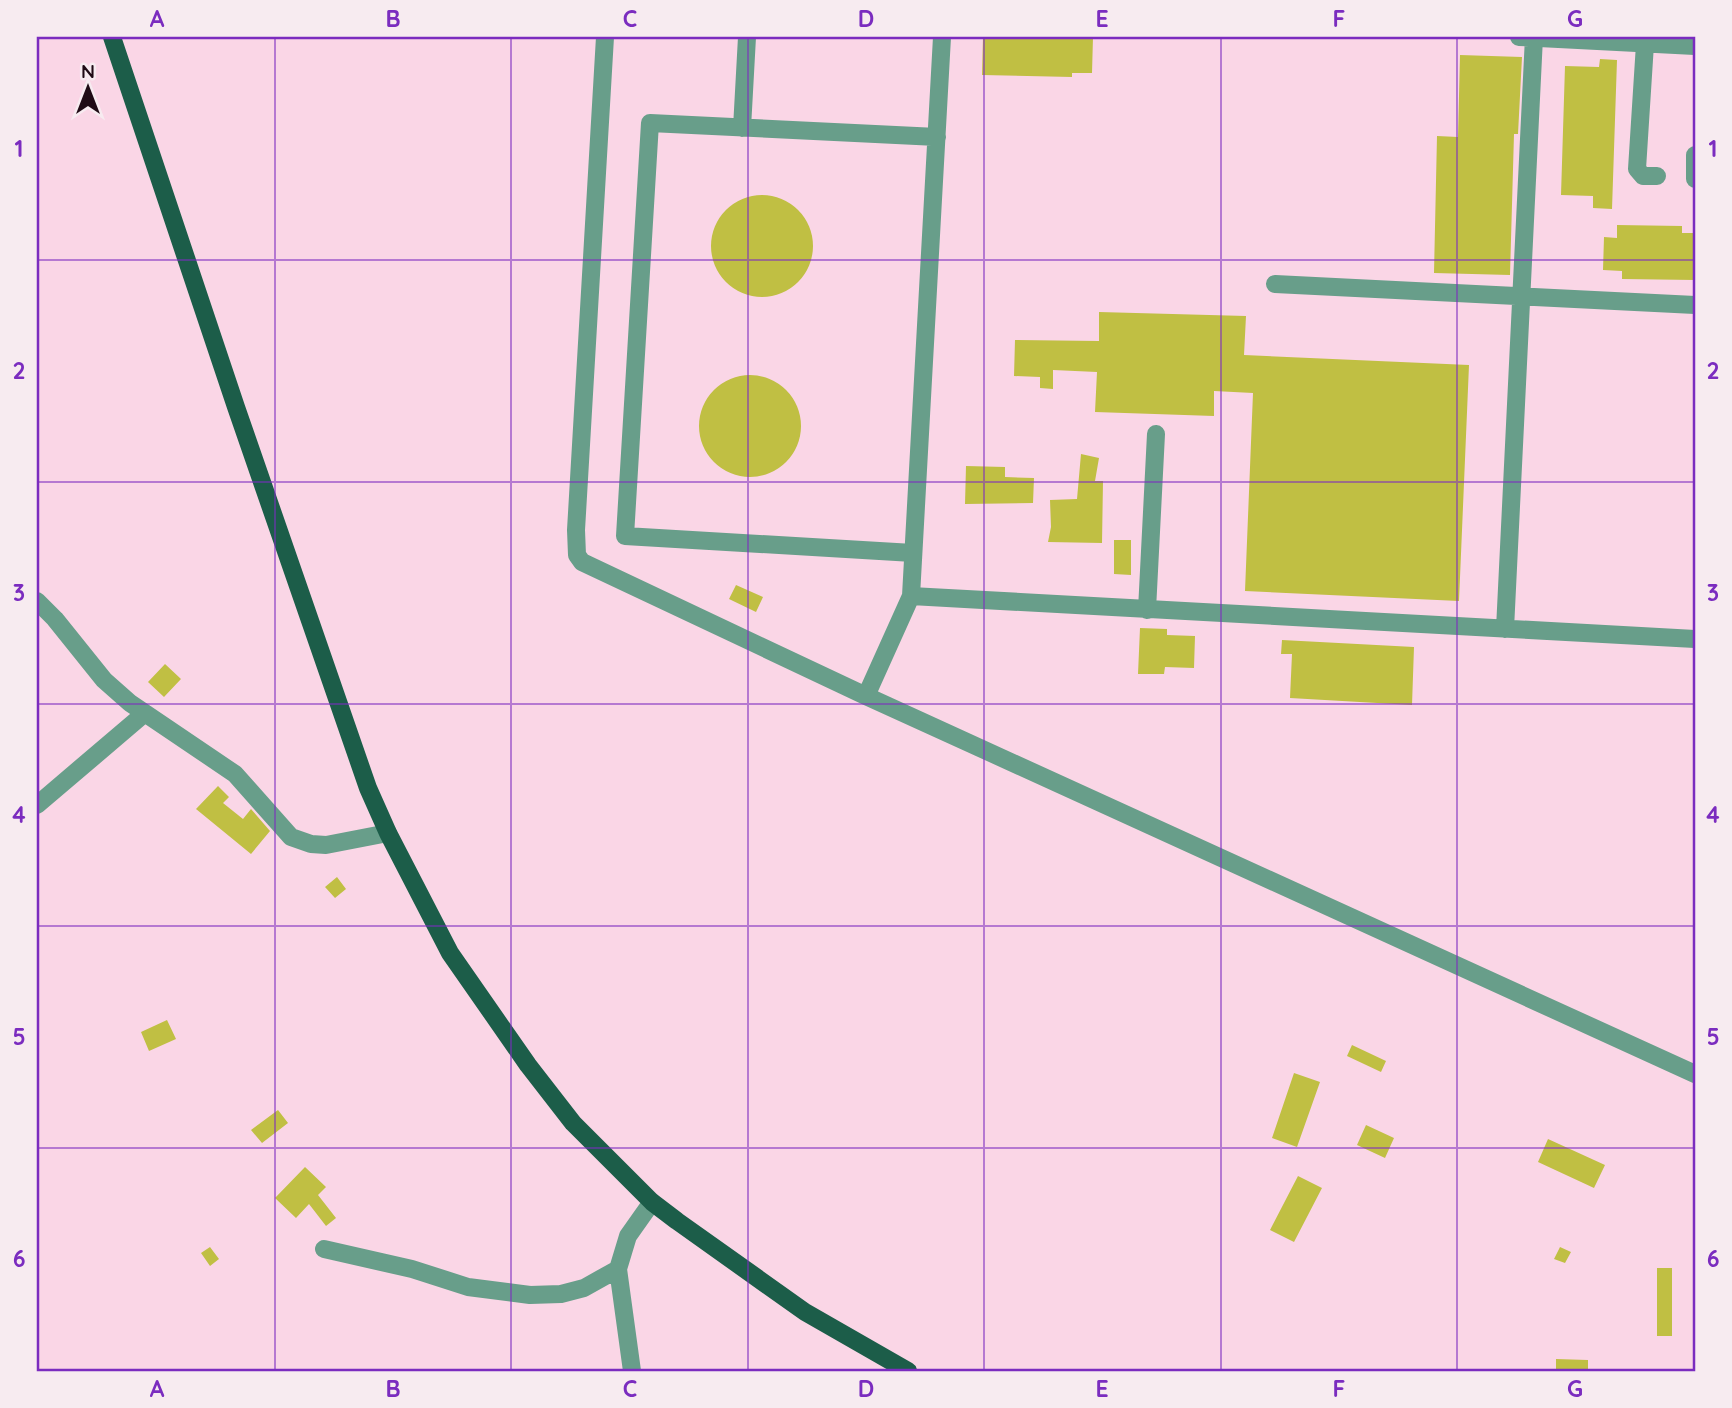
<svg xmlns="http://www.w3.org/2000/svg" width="1732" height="1408" viewBox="0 0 1732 1408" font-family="Quicksand,sans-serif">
<rect width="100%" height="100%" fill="#fad6e6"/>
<path fill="#c0bf43" d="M983,37L1077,39V37H1093L1092,73H1072V77L982,75Z
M1460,55L1522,57L1518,134H1514L1510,275L1434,273L1437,136L1458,137Z
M1600,59L1617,60L1612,209L1593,208V196L1561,195L1565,66L1599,67Z
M711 246a51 51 0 1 1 102 0a51 51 0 1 1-102 0Z
M1617,225L1682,226V233H1695V280L1622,279V271L1603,270L1604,237L1617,238Z
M1099,312L1246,316L1244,355L1469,365L1459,601L1245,591L1253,393L1214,391V416L1095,412L1097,372L1053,370V389L1040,388V377L1014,376L1015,340L1099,341Z
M699 426a51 51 0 1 1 102 0a51 51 0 1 1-102 0Z
M1081,454L1099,458L1095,481H1103L1102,543L1048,542L1051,527L1050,500L1077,499Z
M966,466L1005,467V477L1034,478L1033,503L965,504Z
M1114,540H1131V575L1114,574Z
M736,585L763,597L756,612L729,599Z
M1140,628L1167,629V635L1195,636L1194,668L1165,667L1164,674H1138Z
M1282,640L1414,647L1412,705L1290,698L1292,654H1281Z
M165,664L181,679L164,697L148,682Z
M218,786L229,797L223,803L243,819L251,809L270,831L251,854L196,809Z
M337,877L346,889L335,898L325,887Z
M167,1020L176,1039L149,1051L141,1032Z
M1352,1045L1386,1061L1381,1072L1347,1056Z
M1294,1073L1320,1082L1297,1147L1272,1138Z
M278,1110L288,1123L262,1143L251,1130Z
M1366,1125L1394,1138L1385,1158L1357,1145Z
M1548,1139L1605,1165L1594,1188L1538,1162Z
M305,1167L326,1187L318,1195L336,1218L326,1226L309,1204L296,1218L275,1198Z
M1298,1176L1322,1188L1294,1242L1270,1230Z
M210,1247L219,1259L210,1266L201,1253Z
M1560,1247L1571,1252L1565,1263L1554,1259Z
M1657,1268H1672V1336H1657Z
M1556,1359L1588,1360V1371H1556Z"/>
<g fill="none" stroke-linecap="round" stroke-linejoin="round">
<path stroke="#689e8a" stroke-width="18" d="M605,37L576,530L577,555L582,562L866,696L1695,1074
M1519,37L1695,46
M1645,44L1637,169L1643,176H1657
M742,128L747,37
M1695,155V179
M1275,284L1695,305
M913,553L625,536L650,123L937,137
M911,596L1695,639
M37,601L55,619L104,680L130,703L235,774L291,837L311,844L326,845L388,833
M1147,610L1156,434
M1505,629L1534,37
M866,696L911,596L942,37
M37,805L145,713
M324,1249L412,1269L468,1287L530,1295L561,1294L584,1288L618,1269
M632,1371L618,1269L628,1236L652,1202"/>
<path stroke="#1c5d49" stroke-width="18" d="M112,37L236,407L368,788L388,833L450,953L528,1065L573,1123L652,1202L677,1221L805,1312L908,1371"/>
</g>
<path fill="none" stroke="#7b2cbf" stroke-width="2" stroke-opacity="0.55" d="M275,37V1371M511,37V1371M748,37V1371M984,37V1371M1221,37V1371M1457,37V1371M37,260H1695M37,482H1695M37,704H1695M37,926H1695M37,1148H1695"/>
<rect width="1732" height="1408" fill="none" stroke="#f7ebf0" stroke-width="77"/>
<g transform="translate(88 88)" stroke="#f7ebf0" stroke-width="5" paint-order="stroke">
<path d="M0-5L12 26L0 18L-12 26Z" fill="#1f0b15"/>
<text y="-10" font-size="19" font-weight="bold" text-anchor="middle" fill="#1f0b15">N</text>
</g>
<rect x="38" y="38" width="1656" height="1332" fill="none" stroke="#7b2cbf" stroke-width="2.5"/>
<g font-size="23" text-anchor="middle" font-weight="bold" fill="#7b2cbf">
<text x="157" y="27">A</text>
<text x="393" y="27">B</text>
<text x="630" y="27">C</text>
<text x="866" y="27">D</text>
<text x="1102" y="27">E</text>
<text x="1339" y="27">F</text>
<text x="1575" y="27">G</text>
<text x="19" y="157">1</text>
<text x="1713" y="157">1</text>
<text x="19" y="379">2</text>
<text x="1713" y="379">2</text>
<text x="19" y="601">3</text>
<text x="1713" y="601">3</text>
<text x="19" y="823">4</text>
<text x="1713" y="823">4</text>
<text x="19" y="1045">5</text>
<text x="1713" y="1045">5</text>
<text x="19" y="1267">6</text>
<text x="1713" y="1267">6</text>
<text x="157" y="1397">A</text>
<text x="393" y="1397">B</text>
<text x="630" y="1397">C</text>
<text x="866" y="1397">D</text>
<text x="1102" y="1397">E</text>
<text x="1339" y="1397">F</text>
<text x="1575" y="1397">G</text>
</g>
</svg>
